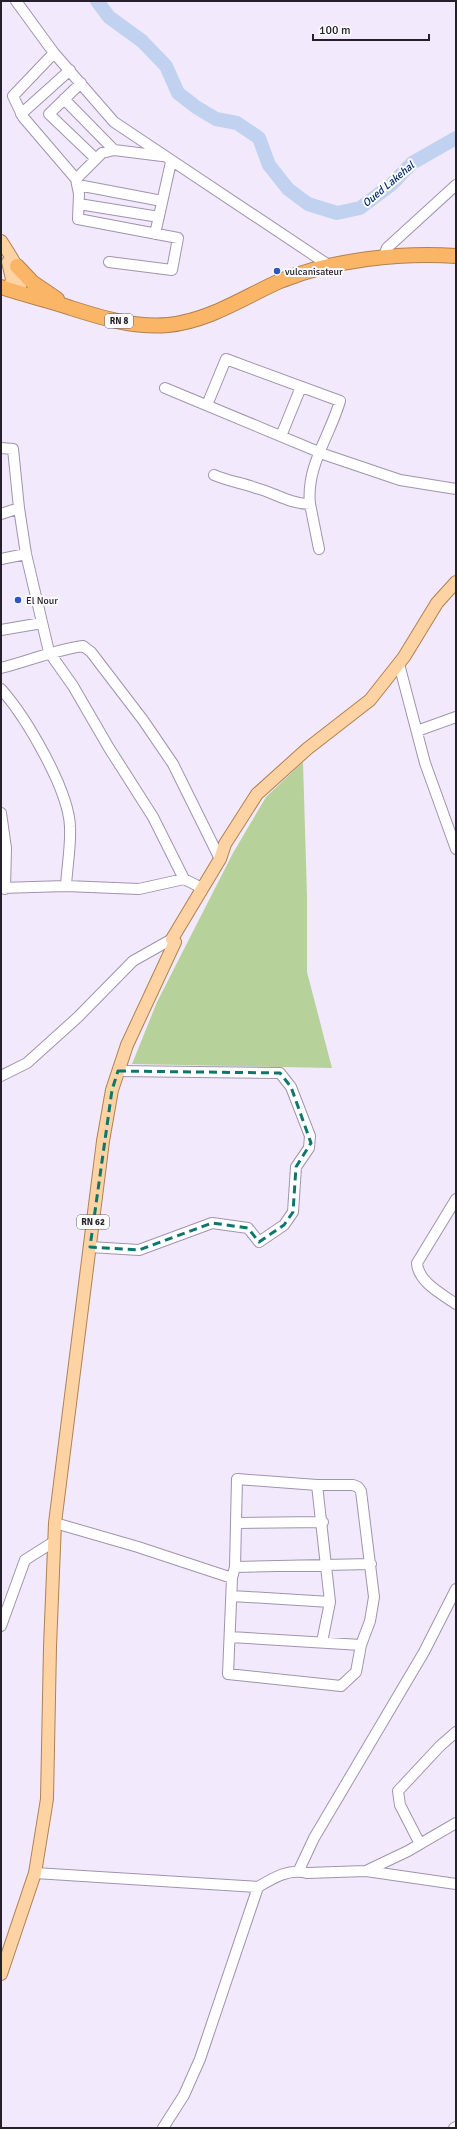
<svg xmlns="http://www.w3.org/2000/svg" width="457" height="2129" viewBox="0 0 457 2129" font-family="Signika,sans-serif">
<rect width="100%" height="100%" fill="#f2eafc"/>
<path fill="#b7d19b" d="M303,762L307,896V972L332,1068L132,1064L157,1002L233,853L266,797Z"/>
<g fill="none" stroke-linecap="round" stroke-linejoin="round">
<path stroke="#c0d2f0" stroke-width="14" d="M97,1L109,17L142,41L166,66L178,93L196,107L216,119L237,123L259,138L269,165L288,189L308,204L337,213L360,208L392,184L412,163L456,138"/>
<g stroke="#a093af" stroke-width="12">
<path id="minor" d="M16,1L54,53L114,122L330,266
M54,53L13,96L23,117L76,179L79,194L78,219L178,238L172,270L109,262
M81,83L49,114L96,159
M64,99L114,150
M21,114L70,70
M76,179L102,153L114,150L162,156
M78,185L162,201
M79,204L159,217
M155,234L171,162
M383,258L387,248L456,185
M165,388L326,455L400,480L456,489
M207,405L226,359L340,401C330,436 306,466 310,504C290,504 275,493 256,488C242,483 228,481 214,475
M281,436L301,387
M1,448L13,449L19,508L1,514
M310,504L319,549
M19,508L26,554L49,652L73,686L109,748L153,817L184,879L202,888
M1,559L26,554
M1,630L42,623
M399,664L425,763L456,849
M1,668C29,661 54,650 83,646L91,652L143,720L173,764L220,859
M1,689C26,717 69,790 70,827C71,846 67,867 66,886L139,889L184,879
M417,731L456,717
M1,813L6,848L5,889
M1,888L66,886
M1,1076L27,1063L78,1017L133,961L172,939
M456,1199L417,1263C418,1282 442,1294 456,1304
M90,1247L139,1250L212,1223L248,1228L259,1242L284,1225L293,1212L296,1167L309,1148L310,1136L291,1087L280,1073L118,1071
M237,1479L317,1485H353L358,1487L361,1491L374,1597L370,1621L361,1645L356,1672L341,1686L228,1674L232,1578L235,1567Z
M317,1485L330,1602L322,1642
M55,1523L138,1547L232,1578
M236,1523L323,1522
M235,1567L371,1564
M232,1596L330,1602
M1,1626L25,1560L55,1541
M230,1637L361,1645
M420,1844L400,1805L398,1791L440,1746L456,1732
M299,1870L314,1838L424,1652L456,1589
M366,1871L408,1851L456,1823
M35,1873L258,1887C273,1878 289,1868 307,1873L366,1871L456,1884
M163,2128L184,2095L200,2059L258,1887
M454,2128L456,2127"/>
</g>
<g stroke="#b08152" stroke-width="14">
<path id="major" d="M1,241C11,257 24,272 19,293
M8,262L12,279L9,290
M1,1974L35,1873L47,1799L50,1647L55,1523L103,1141L112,1090L127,1045L175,942L172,939L220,859L225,844L257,794L307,749L370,700L404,657L437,603L456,582"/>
</g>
<g stroke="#b08152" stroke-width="16">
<path id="highway" d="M17,266L32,282L57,299
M1,287C24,295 48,300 71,308C102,318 135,328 168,325C209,321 244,297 280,281C332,260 401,252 456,256"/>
</g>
<use href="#minor" stroke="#fff" stroke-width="10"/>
<use href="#major" stroke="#fdd3a4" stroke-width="12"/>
<use href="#highway" stroke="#fbb567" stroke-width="14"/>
</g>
<path fill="none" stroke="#0f766e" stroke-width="3" stroke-dasharray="8 5" stroke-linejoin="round" d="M118,1071L280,1073L291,1087L311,1143L296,1167L293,1212L284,1225L259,1242L248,1228L212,1223L139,1250L90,1247L112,1090Z"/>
<g fill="#2f56c6" stroke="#fbfbfb" stroke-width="1.5">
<circle cx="277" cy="271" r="4"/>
<circle cx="18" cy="600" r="4"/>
</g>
<g text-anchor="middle" stroke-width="4" stroke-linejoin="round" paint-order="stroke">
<g fill="#fbfbfb" stroke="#656269" stroke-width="1">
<rect x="105" y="314" width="28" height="14" rx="3"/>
<rect x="77" y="1215" width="32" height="14" rx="3"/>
</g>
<g font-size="9" font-weight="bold" fill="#25202b">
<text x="119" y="324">RN 8</text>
<text x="93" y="1225">RN 62</text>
</g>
<g font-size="10" fill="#25202b" stroke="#fbfbfb" text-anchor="start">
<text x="285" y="275">vulcanisateur</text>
<text x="26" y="604">El Nour</text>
</g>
<g font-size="11" font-style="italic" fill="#042a68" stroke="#fbfbfb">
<text transform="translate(388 184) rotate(-40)" y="4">Oued Lakehal</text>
</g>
</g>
<rect width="457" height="2129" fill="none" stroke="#25202b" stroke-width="4"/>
<path d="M313 34v6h116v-6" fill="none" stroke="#25202b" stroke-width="2"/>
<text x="319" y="34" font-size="12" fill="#25202b" stroke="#fbfbfb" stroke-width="3" paint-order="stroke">100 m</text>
</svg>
